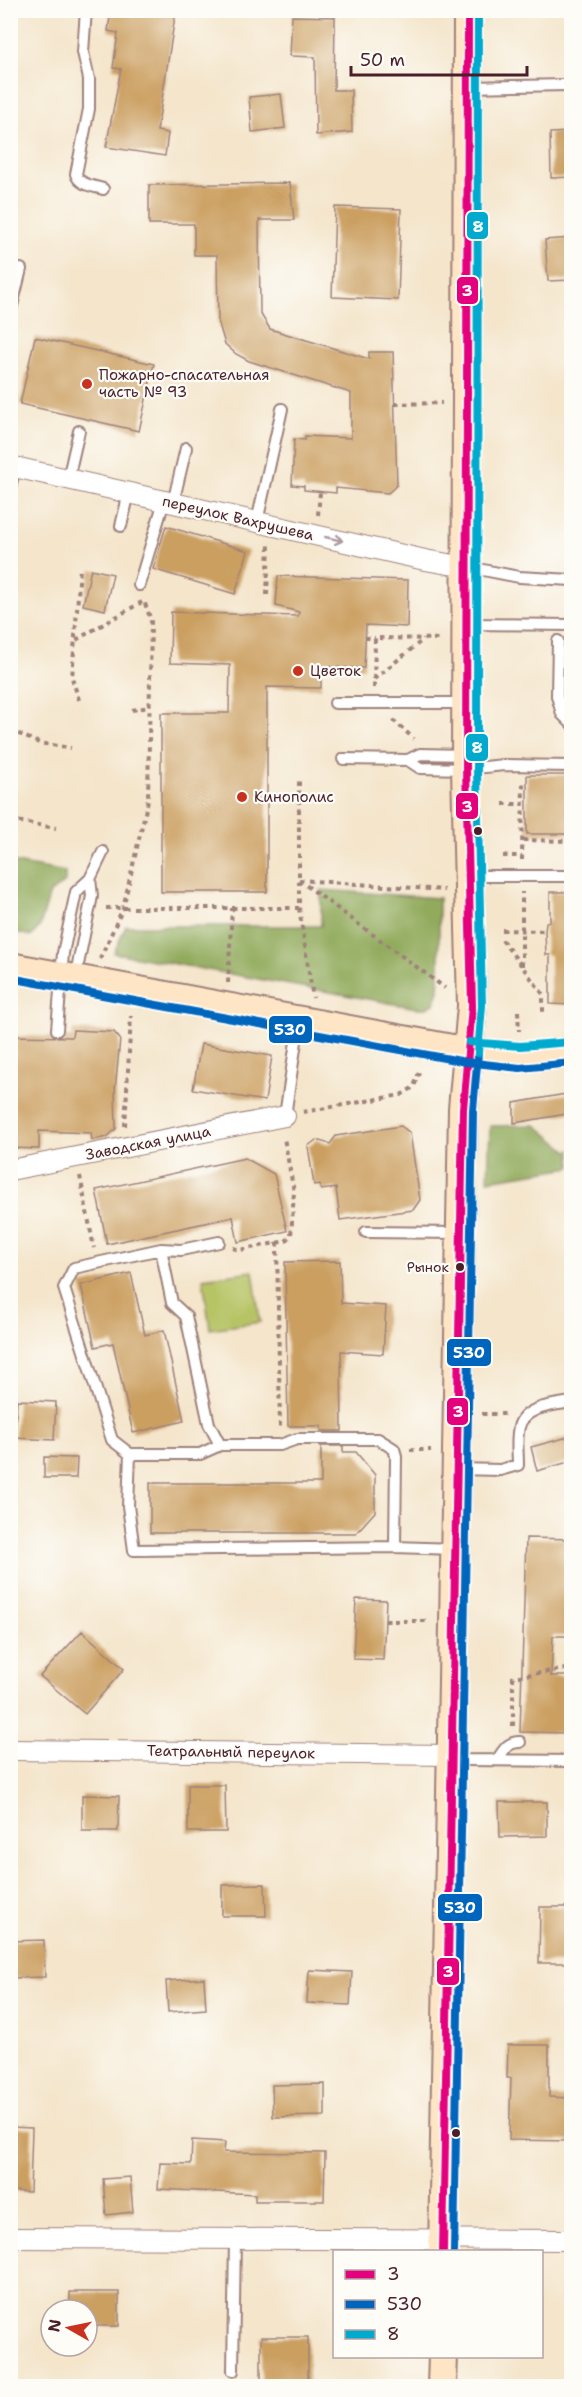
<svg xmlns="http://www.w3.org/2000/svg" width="582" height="2397" viewBox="0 0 582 2397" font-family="'Shantell Sans',sans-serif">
<rect width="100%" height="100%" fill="#fdfcf7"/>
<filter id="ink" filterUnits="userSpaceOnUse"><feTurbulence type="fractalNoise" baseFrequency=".0167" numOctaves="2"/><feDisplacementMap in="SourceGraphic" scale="12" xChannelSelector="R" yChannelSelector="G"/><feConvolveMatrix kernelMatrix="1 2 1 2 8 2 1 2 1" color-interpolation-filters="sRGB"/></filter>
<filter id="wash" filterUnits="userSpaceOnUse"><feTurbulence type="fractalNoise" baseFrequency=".008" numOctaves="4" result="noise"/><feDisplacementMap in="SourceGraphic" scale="24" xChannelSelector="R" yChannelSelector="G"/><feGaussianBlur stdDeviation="1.35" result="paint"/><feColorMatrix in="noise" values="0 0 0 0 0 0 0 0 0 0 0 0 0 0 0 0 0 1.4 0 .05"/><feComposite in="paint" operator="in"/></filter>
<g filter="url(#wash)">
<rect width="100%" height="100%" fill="#f4e5cb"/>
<path fill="#b7c466" stroke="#807248" stroke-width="1.5" d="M253,1271L260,1322L210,1329L203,1278Z"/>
<path fill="#91aa5b" stroke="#6e6443" stroke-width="1.5" d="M10,862L65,872V882L50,893L40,926L32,936L11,932Z
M321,890L439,898V990L434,1004L426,1008H417L114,953L126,926H321Z
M536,1125L568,1151L571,1150V1167L488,1180L490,1126Z"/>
<g id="blocks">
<path fill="#cb9f61" d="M111,10H176L157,131L168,133L165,156L106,147L121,69L113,68L118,33L108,31Z
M292,16L335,17L334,90H351L352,132L316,135L315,57L290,56Z
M281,94L285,128L252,132L249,97Z
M572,132V177L551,178L550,133Z
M290,183L294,220H259L260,313L270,329L369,359V352H393L397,485L388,493L336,488V493L304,490V486L292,485L294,439L305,440V436L351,438V393L249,361L236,354L225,344L218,321L217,255H194V224H149V185Z
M335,207L401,209L398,300L332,297Z
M572,238V280L548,281L545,240Z
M35,337L154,364L139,431L20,404Z
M166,526L248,551L235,594L153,569Z
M91,569L113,574L105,610L83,605Z
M278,576L408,580L407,627L366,625L364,668L321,667V688L267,687V892H161V713H229L230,665L170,663L171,612L298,616L299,612L276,606Z
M527,775H572V834H527Z
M550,892H572V1005L550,1004V955H546L545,931L546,922L550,921Z
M73,1030L114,1032L120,1039L115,1091L116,1129L107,1137L92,1140L91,1133L39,1131V1149L10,1148V1036L72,1037Z
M201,1044L272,1056L265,1101L193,1089Z
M572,1093V1113L514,1123V1103Z
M401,1126L410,1133L420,1200L413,1210L340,1220L336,1188L321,1190L320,1184L314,1185L308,1146L316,1140L330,1144L336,1136Z
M245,1158L274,1174L287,1231L238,1242L233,1217L107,1244L96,1190Z
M340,1261L341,1303L386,1306L383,1354L341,1351L342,1431H321V1426H288L285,1262Z
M131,1273L145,1335L164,1330L184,1421L133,1433L113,1343L95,1347L81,1285Z
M17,1400L56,1402L54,1440L15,1438Z
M572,1436V1461L537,1471L531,1447Z
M321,1446H343V1452H356L375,1475V1512L356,1533H150V1483H321Z
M44,1457L77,1458L76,1478H44Z
M526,1538L572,1539V1636H553L551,1676H572V1733L520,1732Z
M356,1599L386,1600L383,1660L353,1659Z
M82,1631L124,1669L85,1714L40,1676Z
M188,1785H225L226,1832H188Z
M82,1795L119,1796L118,1831H82Z
M499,1802H547V1836L500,1837Z
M265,1884L266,1916H222V1885Z
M540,1907H571L570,1963H539Z
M44,1940L45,1977L10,1978V1941Z
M309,1970L352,1972L350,2005L307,2003Z
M204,1978L206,2009L168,2012L166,1981Z
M508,2045H549V2097L572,2098V2141L509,2140L511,2078H507Z
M325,2084V2116L273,2117L272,2085Z
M10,2127L32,2128L30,2192L10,2191Z
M192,2140L225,2142L224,2152L325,2153L324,2201H255V2194L158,2189L160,2163L191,2164Z
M130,2177L133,2212L106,2215L103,2179Z
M70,2292H119V2326H87V2310H70Z
M261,2337H308V2385L261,2384Z"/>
</g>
</g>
<g filter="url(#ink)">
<use href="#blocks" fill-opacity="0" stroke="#9f827b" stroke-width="1.5"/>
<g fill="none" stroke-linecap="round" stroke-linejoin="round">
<g stroke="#9f827b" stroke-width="14">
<path id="lane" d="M86,10L83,52L89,79V109L76,174C79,185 93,186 103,189
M468,87L568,85
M10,314L21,269
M68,479L79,431
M10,488L15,467
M173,503L186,448
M257,522L282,409
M121,526L129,493
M468,567L519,577L572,580
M139,585L164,501
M467,624L572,625
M558,641L557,696L562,714L572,724
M335,703H466
M343,759L408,760L420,754L466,755
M408,760L420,768L466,769L504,765L572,766
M470,876H572
M75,979L92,896L90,879L103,852
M57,1030L63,953L76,892L90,879
M285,1116L299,1021
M366,1232L459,1233
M219,1242L181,1250L161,1249L74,1268L64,1288L112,1440L130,1454L128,1506L134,1550L395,1547
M161,1249L172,1303L186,1316L209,1424L220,1445
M130,1454H200L220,1445H280L297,1439H378L394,1449L396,1456L395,1547L455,1549
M457,1469L500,1470L518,1465C518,1453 516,1438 519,1427C524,1406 555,1405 572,1402
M452,1756L466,1760L572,1761
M497,1760C504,1750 507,1742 520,1742
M233,2371L235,2239"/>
</g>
<g stroke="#9f827b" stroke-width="22">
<path id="street" d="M10,466L425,560L466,567
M10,1170L285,1116
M10,1750L452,1755
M10,2238L572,2240"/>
</g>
<g stroke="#9f827b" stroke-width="32">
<path id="secondary" d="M10,967L468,1052L520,1057L572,1052
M443,2252L463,1109L472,1006L466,769L468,10
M442,2386L443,2356"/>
</g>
<path stroke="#9f827b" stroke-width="4" stroke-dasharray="4.5 4.5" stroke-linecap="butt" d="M395,404L442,403
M318,515L320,492
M267,595L269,544
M365,638H375
M76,640L142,602
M374,679L424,639
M374,688L375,638L442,639
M79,700L72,678L80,568
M132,710L149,707
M393,720L414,739
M10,730L39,743L71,748
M503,804H523
M10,820L56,828
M523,840L572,841
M503,856H522
M522,860L523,781
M299,880L445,988
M299,880L444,890
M106,908H299V778
M299,908L313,998
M502,930L545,931
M502,940L543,994V1013
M100,959L123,908L148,800L151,620L144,601
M522,966V892
M228,983L232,908
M518,1011L519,1031
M303,1112L401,1095L414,1087L420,1069
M125,1126L131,1016
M80,1176L94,1248
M277,1242L280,1429
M233,1248L240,1250L286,1241L291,1236L294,1192L284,1138
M482,1414H508
M410,1450H431
M385,1621H428
M513,1726V1677L572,1668"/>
<use href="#lane" stroke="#fff" stroke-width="10"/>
<use href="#street" stroke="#fff" stroke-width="20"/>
<use href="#secondary" stroke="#fde5c5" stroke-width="28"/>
<g stroke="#fdfcf7" stroke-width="12">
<path id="bus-1" d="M443,2252L463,1109L472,1006L466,769L468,10"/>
</g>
<g stroke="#fdfcf7" stroke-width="12">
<path id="bus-2" d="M10,978L466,1062L520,1068L572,1063
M454,2252L473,1110L478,1053"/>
</g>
<g stroke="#fdfcf7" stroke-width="12">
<path id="bus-3" d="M469,1042L520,1046L571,1042
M478,1053L482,1006L477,769L478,10"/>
</g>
<use href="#bus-1" stroke="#e5007d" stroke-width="8"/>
<use href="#bus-2" stroke="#0065bd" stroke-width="8"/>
<use href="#bus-3" stroke="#00a9ce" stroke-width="8"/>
</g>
<defs><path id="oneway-shaft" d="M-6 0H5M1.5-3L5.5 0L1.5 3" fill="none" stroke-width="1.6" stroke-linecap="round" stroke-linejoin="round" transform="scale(1.5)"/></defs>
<use stroke="#ae9aa0" href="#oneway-shaft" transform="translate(334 539) rotate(13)"/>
</g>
<g fill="#c8321e" stroke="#fdfcf7" stroke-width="2">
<circle cx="87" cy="384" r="6"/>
<circle cx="298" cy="671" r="6"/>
<circle cx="242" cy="797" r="6"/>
</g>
<g fill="#4a1f2b" stroke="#fdfcf7" stroke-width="2">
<circle cx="478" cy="831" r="5"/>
<circle cx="460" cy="1267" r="5"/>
<circle cx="456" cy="2133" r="5"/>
</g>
<g text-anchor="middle" stroke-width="4.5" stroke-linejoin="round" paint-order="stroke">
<g font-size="14" fill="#4a1f2b" stroke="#fdfcf7" text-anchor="end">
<text x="449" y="1272">Рынок</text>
</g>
<g font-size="15" fill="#4a1f2b" stroke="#fdfcf7" text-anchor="start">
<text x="99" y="380">Пожарно-спасательная<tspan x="99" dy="17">часть № 93</tspan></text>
<text x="310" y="676">Цветок</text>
<text x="254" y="802">Кинополис</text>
</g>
<g font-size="15" fill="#4a1f2b" stroke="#fdfcf7">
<text transform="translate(238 518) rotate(13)" y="5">переулок Вахрушева</text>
<text transform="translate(148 1143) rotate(-11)" y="5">Заводская улица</text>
<text transform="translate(231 1752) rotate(1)" y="5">Театральный переулок</text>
</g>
</g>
<g stroke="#fdfcf7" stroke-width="2">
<rect x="466" y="211" width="23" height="29" rx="6" fill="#00a9ce"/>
<rect x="456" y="276" width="23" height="29" rx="6" fill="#e5007d"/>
<rect x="465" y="733" width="24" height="29" rx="6" fill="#00a9ce"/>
<rect x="455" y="792" width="24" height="28" rx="6" fill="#e5007d"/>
<rect x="268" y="1015" width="45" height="29" rx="6" fill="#0065bd"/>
<rect x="446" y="1338" width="46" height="29" rx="6" fill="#0065bd"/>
<rect x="446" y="1397" width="23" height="29" rx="6" fill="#e5007d"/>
<rect x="437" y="1893" width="46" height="29" rx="6" fill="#0065bd"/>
<rect x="436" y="1957" width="24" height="29" rx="6" fill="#e5007d"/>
</g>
<g font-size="16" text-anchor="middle" font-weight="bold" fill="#fff">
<text x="478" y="232">8</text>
<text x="467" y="296">3</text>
<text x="477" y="753">8</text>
<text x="467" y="812">3</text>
<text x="290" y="1035">530</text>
<text x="469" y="1358">530</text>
<text x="458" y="1417">3</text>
<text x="460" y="1913">530</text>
<text x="448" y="1977">3</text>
</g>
<rect width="582" height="2397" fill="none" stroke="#fdfcf7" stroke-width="36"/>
<rect x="333" y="2250" width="210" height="108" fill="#fdfcf7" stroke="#b5a4a5" stroke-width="1.5"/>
<rect x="345" y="2270" width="30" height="9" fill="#e5007d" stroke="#b5a4a5" stroke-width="1.5"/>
<text x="387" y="2280" font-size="18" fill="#4a1f2b">3</text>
<rect x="345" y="2300" width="30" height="9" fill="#0065bd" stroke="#b5a4a5" stroke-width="1.5"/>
<text x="387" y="2310" font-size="18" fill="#4a1f2b">530</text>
<rect x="345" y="2330" width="30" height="9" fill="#00a9ce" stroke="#b5a4a5" stroke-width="1.5"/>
<text x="387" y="2340" font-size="18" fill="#4a1f2b">8</text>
<g transform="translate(69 2328) rotate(279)"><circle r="28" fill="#fdfcf7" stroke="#b5a4a5" stroke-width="1.5"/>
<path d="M0-4.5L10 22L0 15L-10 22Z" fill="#c8321e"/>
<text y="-9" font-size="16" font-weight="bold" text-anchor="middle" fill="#4a1f2b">N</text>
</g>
<path d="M351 66v9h176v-9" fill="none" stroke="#4a1f2b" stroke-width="3"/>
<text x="360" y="66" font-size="18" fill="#4a1f2b" stroke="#fdfcf7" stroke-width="4.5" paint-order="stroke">50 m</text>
</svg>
